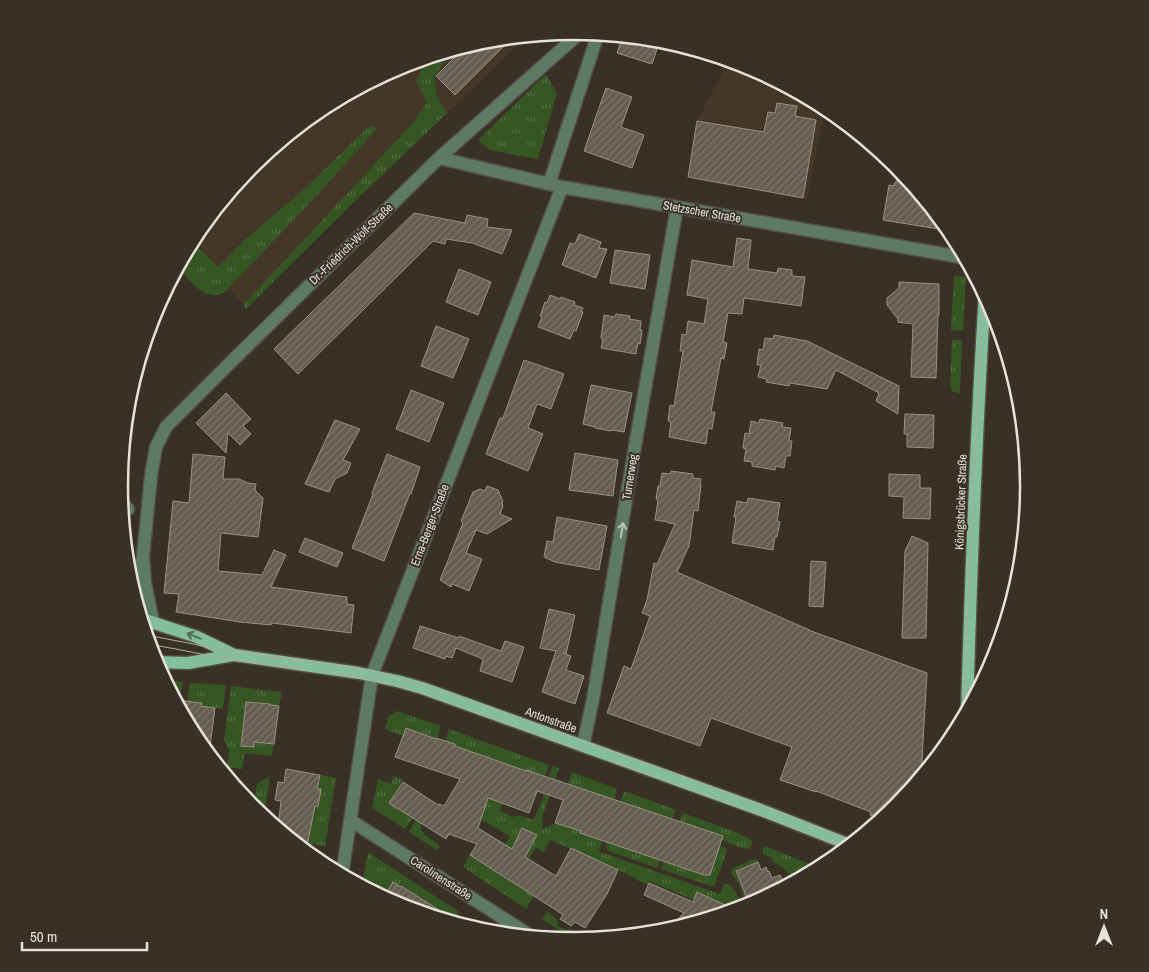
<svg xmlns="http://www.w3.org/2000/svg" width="1149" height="972" viewBox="0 0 1149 972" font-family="'Archivo Narrow',sans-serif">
<defs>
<pattern id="grass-tufts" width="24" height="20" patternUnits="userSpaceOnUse" patternTransform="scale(1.25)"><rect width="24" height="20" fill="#355622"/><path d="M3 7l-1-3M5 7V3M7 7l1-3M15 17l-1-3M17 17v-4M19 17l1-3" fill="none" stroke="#526e42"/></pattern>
<pattern id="building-hatch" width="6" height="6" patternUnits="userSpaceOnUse" patternTransform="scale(1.25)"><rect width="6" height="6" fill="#665d51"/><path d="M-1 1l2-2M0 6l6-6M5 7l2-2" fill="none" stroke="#7c7469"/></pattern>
</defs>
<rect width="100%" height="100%" fill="#393126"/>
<path fill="#443727" d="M528,36L356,200L246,309L230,289L225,292L217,295L207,294L200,290L178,268L197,233L253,164L322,108L401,66L486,40Z
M728,62L800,93L825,107L807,199L688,177L697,121Z"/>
<path fill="url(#grass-tufts)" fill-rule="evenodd" d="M451,50L434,78L437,97L447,113L356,200L246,309L243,305L413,123L427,102L416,82L426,58Z
M546,74L557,93L538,159L490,150L478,140Z
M372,126L377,129L374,132L309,204L225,292C222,293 220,295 217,295C201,297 188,278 178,268L192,241L218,267L248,237L300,193L366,129Z
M954,276L966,277L963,331L951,330Z
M952,340H962L960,393L953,392L950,387Z
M165,680L183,682L180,700H175Z
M190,683L226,685L223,709L201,706V703L187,701Z
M231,686L282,692L279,706L255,702H246L242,740V746L254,747V742L274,744L272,756L245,753L242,769L227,767L229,750L224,741Z
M397,711L441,726L437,738L436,739L406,728L403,736L385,729L388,717Z
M449,729L549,765L545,777L504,800L500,811L514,817L518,815L534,820L542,800L544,797L550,781L549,776L553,766L559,768L542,818L543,829L555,823L593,835L609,819L599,850L600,852L720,894L724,884H729L735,891L744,908L736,910L697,893L694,900L649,881L648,885C616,868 583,853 550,840L544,852L536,848L526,864L505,845L510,836L473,815L455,744L445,741ZM522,828L537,835L532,844L518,837Z
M572,772L617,789L613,806L568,784Z
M320,775L336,778L325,846L295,842L284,833L302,836L313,819L315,806L319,807L321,790L317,789Z
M270,776L264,817L253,807L257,784Z
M394,776L402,779L399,788L389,802L413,818L405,829L372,808L378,779L391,784Z
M624,791L676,810L670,825L668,838L657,868L609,851L606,848V845Z
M422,808L421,830L424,834L438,844L439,848L437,850L409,832Z
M683,813L738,833L753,841L751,846L748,849L742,848L721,840L677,827Z
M719,845L725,847L727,851L714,887L661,869L668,851L672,864L709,876Z
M765,846L819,868L801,878L786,872L782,867L772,861L773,858L763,854V849Z
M368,852L459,912L453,922L446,920L440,911L426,902H425L401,886V887L393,882L387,891L380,887L376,893L362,886Z
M470,855L511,880L510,881L534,896L526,909L463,867Z
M754,859L758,860V862L738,869L736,873L750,905L748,906L738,883L731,873L733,868Z
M547,912L556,918L559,927L563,929L573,930L581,935L578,940L575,941L542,919Z"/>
<path fill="url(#building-hatch)" stroke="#9a9083" d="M623,36L660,40L652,64L617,53Z
M513,37L455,95L436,76L466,46L486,40Z
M606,88L632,97L621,127L644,135L632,168L584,151Z
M777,103L797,106L795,116L816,120L803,198L688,177L697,121L764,132L768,112L775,113Z
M902,172L951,231L883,220L889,185L893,186Z
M414,213L465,223L467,215L488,219L487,227L512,230L502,254L472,243L446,239L445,244L433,241L298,374L274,349Z
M579,234L601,242L599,248L607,249L596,278L562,265L570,243L575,244Z
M737,238L751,240L748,269L777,273L778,268L792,270V276L805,277L801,306L744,298L742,314L728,313L723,342L727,343L724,359L721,358L711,412H715L712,429L708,428L706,444L669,437L671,422L668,421L670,405L674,406L683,351H680L682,334L686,335L688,321L704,324L708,299L687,295L692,260L733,267Z
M615,250L650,255L645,289L610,283Z
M459,269L491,282L478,315L446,302Z
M899,282L939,284V315H938L936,378L911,377L913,324L898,322V319L887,305V298L899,288Z
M550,295L560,299L561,297L575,302L574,305L583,308L581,312H583L576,331L574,330L570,339L538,327L542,317L540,316L545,302L547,303Z
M616,314L630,316L629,319L641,321L640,330H642L640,344L638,343L636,354L601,348L603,339L601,338L604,315L615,317Z
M436,326L469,339L453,378L421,366Z
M774,335L807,341L899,386L898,414L876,401L879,393L836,370L827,389L790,383L789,386L766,382L767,379L758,377L761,365H757L759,349L763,350L765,338L773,339Z
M524,360L564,374L551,409L537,404L528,428L543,434L528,471L486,454L500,418H503Z
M591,385L632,393L624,432L612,430L611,431L595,428V427L583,424Z
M411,390L444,403L429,442L396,429Z
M226,393L251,419L243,426L251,434L240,445L228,433L226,453L196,423Z
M905,414L934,415L933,448L907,447V434H904Z
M760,419L783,423L782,427L791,428L789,441H792L790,456H786L784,468L776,466L775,470L752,466V462L744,461L746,449L743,448L745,433L749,434L751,421L759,423Z
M335,420L360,429L343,460L351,463L347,473L335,479L329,492L305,484Z
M575,453L618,460L613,496L569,490Z
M193,454L225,457L223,479H239L248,483L256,484L255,490L263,498L258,537L221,533L218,571L262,575L274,550L286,555L271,587L347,597V604L354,605L351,633L272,623L271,625L240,622L176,612L179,594L164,593L173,501L189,503Z
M387,454L420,467L411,494L410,493L384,561L352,548L373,494L372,493Z
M671,471L693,474V478L701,479L700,485H701L698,511L694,510L689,546L677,572L814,632L927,673L921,777L896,808L882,819L870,815L871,812L816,791V792L780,780L792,747L711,718L700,746L607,713L624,666L631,669L650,616L642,613L647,600L654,563L657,564L675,524L668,523V522L655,520L658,500L656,499L658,486H660L662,473L670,474Z
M889,474L920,475V488H931L930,519L903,518L904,497L889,496Z
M487,486L498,490L503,501L502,503L503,506L500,514L512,519L487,534L476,530L466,553L482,559L469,591L452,584L451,587L440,580L463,523L461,521L473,492L480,489L485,491Z
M748,498L780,503L777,521L780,522L777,537L775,536L773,550L732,543L736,517H734L737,501L747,503Z
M557,517L607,526L599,570L555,562L544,557L547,541L553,542Z
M912,536L928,543L926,638H902L905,551Z
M305,538L343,553L337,567L299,552Z
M811,561L826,562L823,607L809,606Z
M549,609L575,615L566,654L563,653L571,656L566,670L584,676L575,704L542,692L556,651L540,648Z
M420,626L459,638V636L501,651L505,641L524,647L512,682L480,671L483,659L456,648L452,658L446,656L445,659L413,648Z
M176,700L202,703L201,706L215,708L209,754L196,738Z
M246,702L270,704V705L279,706L274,744L254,742V747L241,746Z
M406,728L436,739V738L455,744V746L526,771V770L723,836L710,875H704L580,833L581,831L555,823L563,800L537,791L529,813L488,798L478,828L512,849L522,828L537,835L525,857L556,876L571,848L618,870L607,894L585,928L575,922L571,926L560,919L563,915L562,914L470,855L477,844L449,834L446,839L389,803L403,782L438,805L439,804L444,806L460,779L395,757Z
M286,769L320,775L317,789H321L318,807L315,806L306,851L278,828L281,801L275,800L278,782L284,783Z
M758,862L761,870L766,867L768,872L769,871L772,878L780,875L785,886L750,905L736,871Z
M393,882L401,887V886L450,917L448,921L400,906L384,897Z
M649,883L693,902L697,892L736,910L666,931L684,913L644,895Z"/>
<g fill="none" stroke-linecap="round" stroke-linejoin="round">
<g stroke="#554d43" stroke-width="15">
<path id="minor" d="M439,158L562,187L966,258
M549,184L598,34
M121,503L128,509
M131,584L141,562
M153,622L145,583L143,557L151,476L156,447L166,427L233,360L439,158L581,32
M583,746L593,699L635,446L677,207
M350,820L531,936
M342,875L372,675L562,187"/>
</g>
<g stroke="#554d43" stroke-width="15">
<path id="major" d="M142,619L197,637L234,655L359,673L397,681L422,688L761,810L850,845
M155,662L188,663L234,655
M967,712C971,573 976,433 985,293"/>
</g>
<use href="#minor" stroke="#5d7968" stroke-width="12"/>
<use href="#major" stroke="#84bf9d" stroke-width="12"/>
<path stroke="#b0aaa1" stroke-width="1" d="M147,635L223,650L374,671L446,693L682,776L854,842
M149,644L223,658L307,669
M325,671L371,679L408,688L585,751
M964,718L970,550L983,290
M611,760L729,803L847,848"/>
</g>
<defs><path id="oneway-shaft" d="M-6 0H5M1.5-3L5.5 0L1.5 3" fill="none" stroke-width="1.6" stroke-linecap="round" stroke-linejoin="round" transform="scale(1.25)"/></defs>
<use stroke="#bdc2b8" href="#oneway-shaft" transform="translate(622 530) rotate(-81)"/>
<use stroke="#576a56" href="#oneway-shaft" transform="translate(194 636) rotate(-158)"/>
<g text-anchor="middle" stroke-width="4" stroke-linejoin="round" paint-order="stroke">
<g font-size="12" fill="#e6e1da" stroke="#393126">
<text transform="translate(702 212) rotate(10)" y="4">Stetzscher Straße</text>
<text transform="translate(351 244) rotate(-44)" y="4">Dr.-Friedrich-Wolf-Straße</text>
<text transform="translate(630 477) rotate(-81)" y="4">Turnerweg</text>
<text transform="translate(961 502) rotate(-88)" y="4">Königsbrücker Straße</text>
<text transform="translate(430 525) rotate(-69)" y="4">Erna-Berger-Straße</text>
<text transform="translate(551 720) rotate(20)" y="4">Antonstraße</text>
<text transform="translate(441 878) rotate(33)" y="4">Carolinenstraße</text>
</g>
</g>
<path d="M0 0H1149V972H0ZM128 486a446 446 0 1 1 892 0a446 446 0 1 1-892 0Z" fill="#393126" fill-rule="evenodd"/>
<path fill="none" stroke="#e6e1da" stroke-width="2.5" d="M128 486a446 446 0 1 1 892 0a446 446 0 1 1-892 0Z"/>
<g transform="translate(1104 927)" stroke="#393126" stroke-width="4" paint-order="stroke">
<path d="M0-4L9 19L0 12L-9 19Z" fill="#e6e1da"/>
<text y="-8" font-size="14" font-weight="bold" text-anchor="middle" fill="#e6e1da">N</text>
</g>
<path d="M22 942v8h125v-8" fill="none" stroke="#e6e1da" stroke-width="2.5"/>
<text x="30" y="942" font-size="15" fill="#e6e1da" stroke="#393126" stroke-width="4" paint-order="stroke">50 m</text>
</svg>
